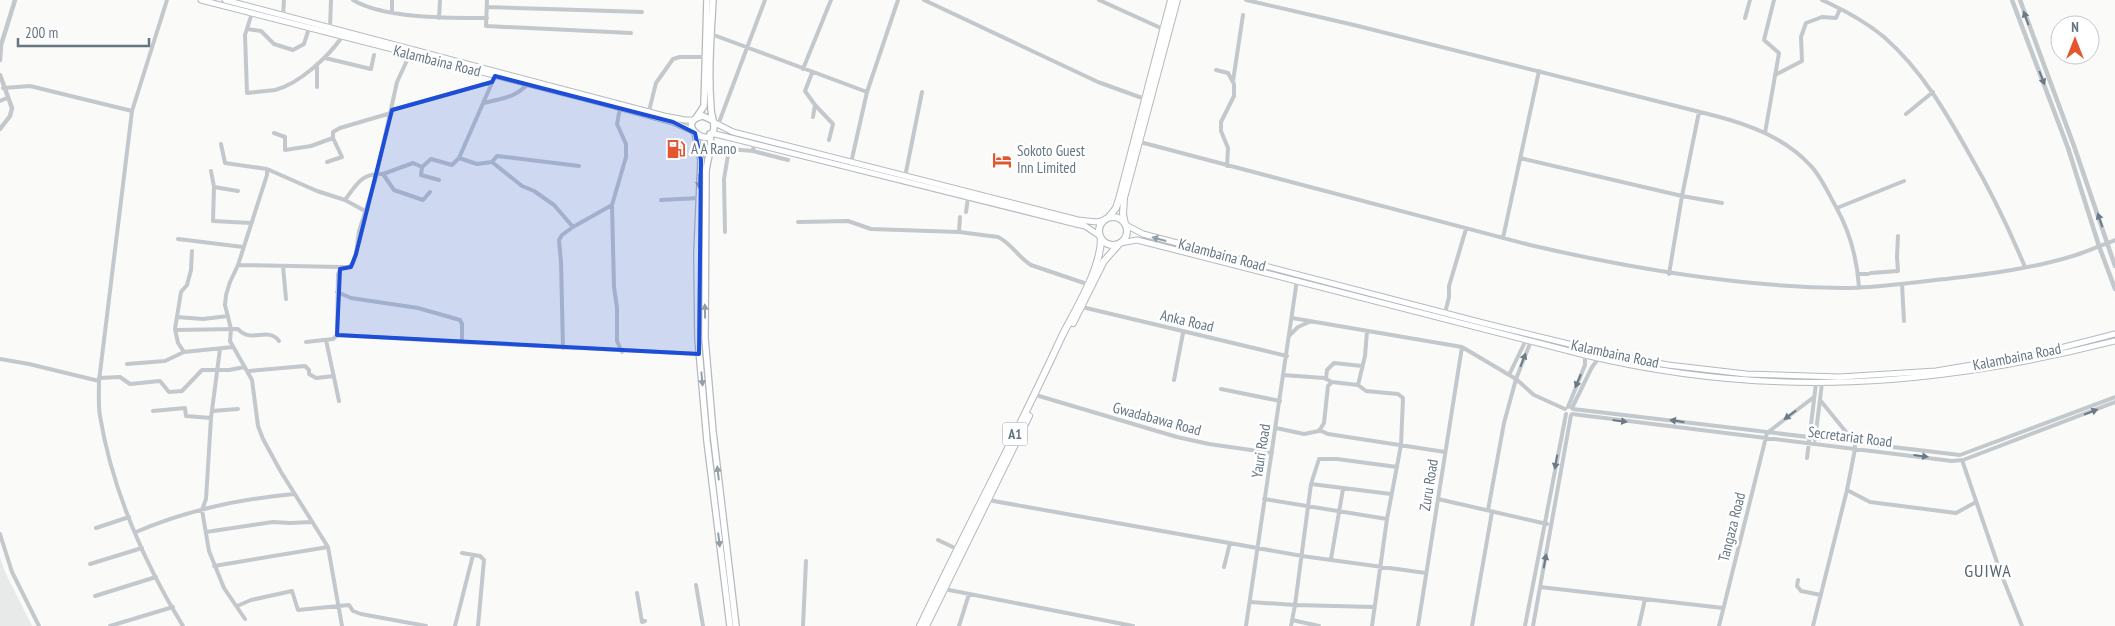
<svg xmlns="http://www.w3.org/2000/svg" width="2115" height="626" viewBox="0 0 2115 626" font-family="'PT Sans Narrow',sans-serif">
<rect width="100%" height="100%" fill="#fafaf8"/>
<path fill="#e8e9e9" d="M0,557L5,572L32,626H0Z"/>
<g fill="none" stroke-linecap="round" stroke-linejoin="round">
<g stroke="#b3babf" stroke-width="7">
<path id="secondary" d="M201,0L607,104L673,122L693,131
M225,0L664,116L685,120H694
M713,122L733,132L1078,220L1097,222L1105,220
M711,133L1076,224L1085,226L1100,236
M1126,225L1143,234L1483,323L1618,356L1668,365L1746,374L1839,377L1936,371L2037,354L2115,334
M1120,243L1137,240L1585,355C1769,399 1934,387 2115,341"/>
</g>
<g stroke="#b5babe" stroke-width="8">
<path id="primary" d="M696,118L704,106L707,0
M712,120L703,116C672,122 713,153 714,127C714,121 711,114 711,108C708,72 711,36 713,0
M695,133L701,160L697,253L698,339L707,441L730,626
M710,134L711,145L706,170L705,338L713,432L736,626"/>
</g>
<g stroke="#b4b9bd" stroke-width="8">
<path id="trunk" d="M1099 231a14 14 0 1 1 28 0a14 14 0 1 1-28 0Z
M1108,218L1116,208L1119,199L1171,0
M1125,224L1123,214L1124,198L1177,0
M1073,323L1104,261L1119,244
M920,626C966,529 1017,434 1062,336C1076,308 1101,269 1101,238
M926,626L1029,416"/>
</g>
<path stroke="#c3c8cc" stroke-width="4" d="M167,0L132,111L99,381C99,393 98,405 100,416C112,489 144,563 183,626
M353,0C385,19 450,18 487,18
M487,0L486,26L631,33
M924,0L1098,82L1145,99
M1099,0L1163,29
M1246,0L1354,25L1716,116C1750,125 1785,138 1810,165C1821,176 1828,193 1836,207C1850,232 1857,258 1859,287
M1822,0C1844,10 1866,22 1884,37C1922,70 1947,114 1971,157C1992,193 2009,229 2025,267
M487,7L642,12
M392,12V0
M252,13L245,35L247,93C256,92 266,91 275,90C299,84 328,57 342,37
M283,16L284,0
M439,18L440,0
M1745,18L1750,0
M330,28L331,0
M247,29L261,31L274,44L293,50L304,44L309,28
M711,34L867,92
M325,58L371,69L374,55
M803,69L831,0
M1216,70L1228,73L1234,84V96L1221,122V131L1228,148L1227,166
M812,73L805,91L815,105L813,117
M1775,75L1802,61L1801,37L1806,23L1822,17L1836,18L1840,9
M1233,81L1243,15
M317,87V64
M3,88L30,86L132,111
M0,101L7,98
M484,103C502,98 513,99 528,84
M815,105L833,124L829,140
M620,108L617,124L626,144V157L612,205L614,287L617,308V341L622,352
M392,110L492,82
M649,111L656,83L673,59L680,57H706
M1906,114L1933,92
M718,125L765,0
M274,133L285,137V150L311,146L333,138V132L340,128L391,113
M1765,133L1779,53L1764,40L1774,0
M1140,142L1530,245C1633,269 1738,287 1844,288C1878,288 1912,282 1946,279C1989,274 2035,268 2076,255C2089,251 2102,245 2115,240
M221,144L225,163L267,169L317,191L345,200L365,211
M753,151L788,160
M459,158L477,164L492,162L497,156L579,166
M1520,158L1682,196L1722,203
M327,162L342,157L333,138
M492,162L522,186L534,191L554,205L573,227
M851,163L867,92L898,0
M422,167L431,159L452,165L459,158L495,76
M267,169V175L238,265L230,282L226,295L225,305L231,329L230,341L252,380L258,426L263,439L281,472L328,547L342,626
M211,171L214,187
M383,174L413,163L422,167L421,175L439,180
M905,177L922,92
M238,191L214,187L213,221L251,223
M345,200C357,184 361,173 383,174L394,190L423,200L430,192
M661,200L699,198
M1837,208L1904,181
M966,212L968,198
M798,222L848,221L871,229L959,232L998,237C1011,243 1018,257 1031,265L1087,284
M725,232L724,179L729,149L753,151L754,144
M959,232L960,217
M1503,238L1539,71
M178,239L243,247
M238,265L341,267
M283,266L286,299
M1871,273L1898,271L1897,257L1898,236
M1669,274L1682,196L1699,112
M1858,274H1868
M1902,284L1904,321
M337,292L351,298L418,308L460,320L462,324V342L699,354
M1082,307L1287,356
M1445,313L1449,297V286L1466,229
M177,317L203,319L228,316
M1292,318L1462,347L1516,379L1534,395L1565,409
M175,330L238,329C251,344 268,326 279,341
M337,335L338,274L341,267H349L353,263L356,254L359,231L375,181L397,82L410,54
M1290,335L1298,327L1309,322
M326,340L339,401
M306,342L333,339L337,335L462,342
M563,348L561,262L559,240L562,235L573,227L612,205
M220,349L211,418L206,499L202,510L209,551L224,588L245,619
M184,352L178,343L175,329L181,292L187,285L191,270L192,251
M0,359L29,364L99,381
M127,364L165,361L184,352L233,347
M249,371L305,366L309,370V374L316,378L334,376
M1283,375L1324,378L1332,382
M1509,375L1526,340
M99,378L120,377L130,384L160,381L169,392L182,391L202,370H229L245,367
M1326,379L1327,370L1334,363L1362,366
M1174,380L1183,333
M1358,385L1365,356L1367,331
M1221,389L1280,401
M1039,396L1177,437L1209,444L1272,453
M1568,407L1585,365V355
M1572,408L1592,367L1599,358
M1573,409L1960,455L2115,397
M153,411L185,408L186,416L211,418
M212,411L238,409
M1572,414L1952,461L1963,460L2115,402
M1319,430L1328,434L1445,452
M1815,440L1822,383
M1807,458L1816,383
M1962,460L2000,571L2022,626
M1311,484L1391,494
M1847,490L1870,502L1956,513L1976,502
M1264,499L1387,519L1401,445L1403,398L1398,394L1366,391L1358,385L1332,382L1328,386L1324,423L1319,431L1304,434L1276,428
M1438,499L1547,524
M988,500L1302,556L1426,573
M1488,510L1504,423L1516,379L1531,341
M96,528L129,517
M136,532C187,510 239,499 294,494
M206,532L273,522L290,523L312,522
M0,534L12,572L39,626
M938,540L957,549
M462,553L480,556L484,560L478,626
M1331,559L1343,489
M90,564L142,548
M214,566L328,547
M1224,567L1230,543
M1798,580L1797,586L1801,591L1821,595
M696,585L703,626
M1540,587L1723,608
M944,589L1133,626
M637,593L642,622L645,621
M95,596L156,577
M1250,602L1295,605L1311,484L1319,459H1337L1397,467
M237,606L251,600L292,591L298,610L349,605L353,611L361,614L426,626
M1292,620L1319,626
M110,626L173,607
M455,626L473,555
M803,626L806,561
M959,626L969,594
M1246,626L1297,280
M1291,626L1295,605L1374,607
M1372,626L1387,519
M1418,626L1462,347
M1472,626L1492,512
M1525,626L1566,414
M1533,626L1571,415
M1639,626L1645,599
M1719,626L1767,433L1814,397
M1813,626L1847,490L1855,449V443L1820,400"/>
<path stroke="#c3c8cc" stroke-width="4.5" d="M2012,0L2068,148L2099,246L2115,289
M2020,0L2074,146L2115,266
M0,60L1,45L15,0
M0,75L12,108L10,116L0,129"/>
<use href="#secondary" stroke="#fff" stroke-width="5"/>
<use href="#primary" stroke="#fff" stroke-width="5.5"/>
<use href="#trunk" stroke="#fff" stroke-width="6"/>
</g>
<defs><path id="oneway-solid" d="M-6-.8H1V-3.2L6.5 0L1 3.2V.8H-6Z" transform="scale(1.25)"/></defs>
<g fill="#6a7a87">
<use href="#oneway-solid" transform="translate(2026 18) rotate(-110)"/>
<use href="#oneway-solid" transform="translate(2042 78) rotate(69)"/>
<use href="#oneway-solid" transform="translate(2100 220) rotate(-109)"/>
<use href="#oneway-solid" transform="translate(1523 360) rotate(-69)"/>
<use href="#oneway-solid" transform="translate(1578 381) rotate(113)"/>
<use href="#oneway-solid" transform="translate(2091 412) rotate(-21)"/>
<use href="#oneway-solid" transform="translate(1790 415) rotate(143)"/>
<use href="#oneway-solid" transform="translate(1620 421) rotate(7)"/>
<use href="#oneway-solid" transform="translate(1677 421) rotate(-171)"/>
<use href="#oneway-solid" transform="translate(1921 456) rotate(7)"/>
<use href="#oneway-solid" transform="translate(1556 462) rotate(100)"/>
<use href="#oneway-solid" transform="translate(1545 561) rotate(-80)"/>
</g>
<g fill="#939fa8">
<use href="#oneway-solid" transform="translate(699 181) rotate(92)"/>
<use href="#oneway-solid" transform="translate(1159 239) rotate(-165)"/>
<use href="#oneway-solid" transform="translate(705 311) rotate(-91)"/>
<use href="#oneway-solid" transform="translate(702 379) rotate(85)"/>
<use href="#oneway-solid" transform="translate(718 473) rotate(-97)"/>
<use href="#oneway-solid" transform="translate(719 540) rotate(83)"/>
</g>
<path fill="#1d4ed8" fill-opacity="0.2" stroke="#1d4ed8" stroke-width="4" stroke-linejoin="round" d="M495,76L673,122L695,133L701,160L699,354L337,335L340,269L351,267L356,254L392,110L492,82Z"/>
<defs>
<g id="fuel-bare" transform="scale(1.5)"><path d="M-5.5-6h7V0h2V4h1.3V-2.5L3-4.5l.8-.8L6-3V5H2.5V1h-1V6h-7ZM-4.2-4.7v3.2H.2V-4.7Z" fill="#e4572e" stroke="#fff" stroke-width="2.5" paint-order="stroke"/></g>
<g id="hotel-bare" transform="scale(1.5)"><path d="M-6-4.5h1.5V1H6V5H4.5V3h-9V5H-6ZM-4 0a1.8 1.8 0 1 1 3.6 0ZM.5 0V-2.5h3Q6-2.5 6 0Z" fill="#e4572e" stroke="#fff" stroke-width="2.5" paint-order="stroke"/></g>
</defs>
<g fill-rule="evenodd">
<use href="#fuel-bare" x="676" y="149"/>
<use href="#hotel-bare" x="1002" y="160"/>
</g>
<g text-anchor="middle" stroke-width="5" stroke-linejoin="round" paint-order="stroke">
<rect fill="#fff" stroke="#939fa8" stroke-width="1" x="1002.5" y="422.5" width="25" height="23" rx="4"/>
<g font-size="14" font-weight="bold" fill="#657683">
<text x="1015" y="439">A1</text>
</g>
<g font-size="15" fill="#657683" stroke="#fff">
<text transform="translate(437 61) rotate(14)" y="5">Kalambaina Road</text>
<text transform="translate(1222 255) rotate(15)" y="5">Kalambaina Road</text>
<text transform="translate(1187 321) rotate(13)" y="5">Anka Road</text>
<text transform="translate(1615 354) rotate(12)" y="5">Kalambaina Road</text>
<text transform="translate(2017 357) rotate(-11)" y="5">Kalambaina Road</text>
<text transform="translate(1157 419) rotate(15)" y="5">Gwadabawa Road</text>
<text transform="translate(1850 437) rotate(7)" y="5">Secretariat Road</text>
<text transform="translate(1261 451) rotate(-81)" y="5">Yauri Road</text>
<text transform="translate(1429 485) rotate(-81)" y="5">Zuru Road</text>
<text transform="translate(1732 527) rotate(-76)" y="5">Tangaza Road</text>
</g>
<g font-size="15" fill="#657683" stroke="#fff" text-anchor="start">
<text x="691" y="154">A A Rano</text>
<text x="1017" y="156">Sokoto Guest<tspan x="1017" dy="17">Inn Limited</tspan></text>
</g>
<g font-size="18" letter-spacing="1" fill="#57646e" stroke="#fff">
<text x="1988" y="577">GUIWA</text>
</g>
</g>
<g transform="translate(2075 40)"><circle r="24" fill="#ffffff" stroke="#c1c8cd"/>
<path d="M0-4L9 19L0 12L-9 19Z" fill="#e4572e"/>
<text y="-8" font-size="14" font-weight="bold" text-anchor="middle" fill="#657683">N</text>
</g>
<path d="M18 38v8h131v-8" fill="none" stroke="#657683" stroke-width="2.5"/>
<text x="25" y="38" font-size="15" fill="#657683" stroke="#ffffff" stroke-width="4" paint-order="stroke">200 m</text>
</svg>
